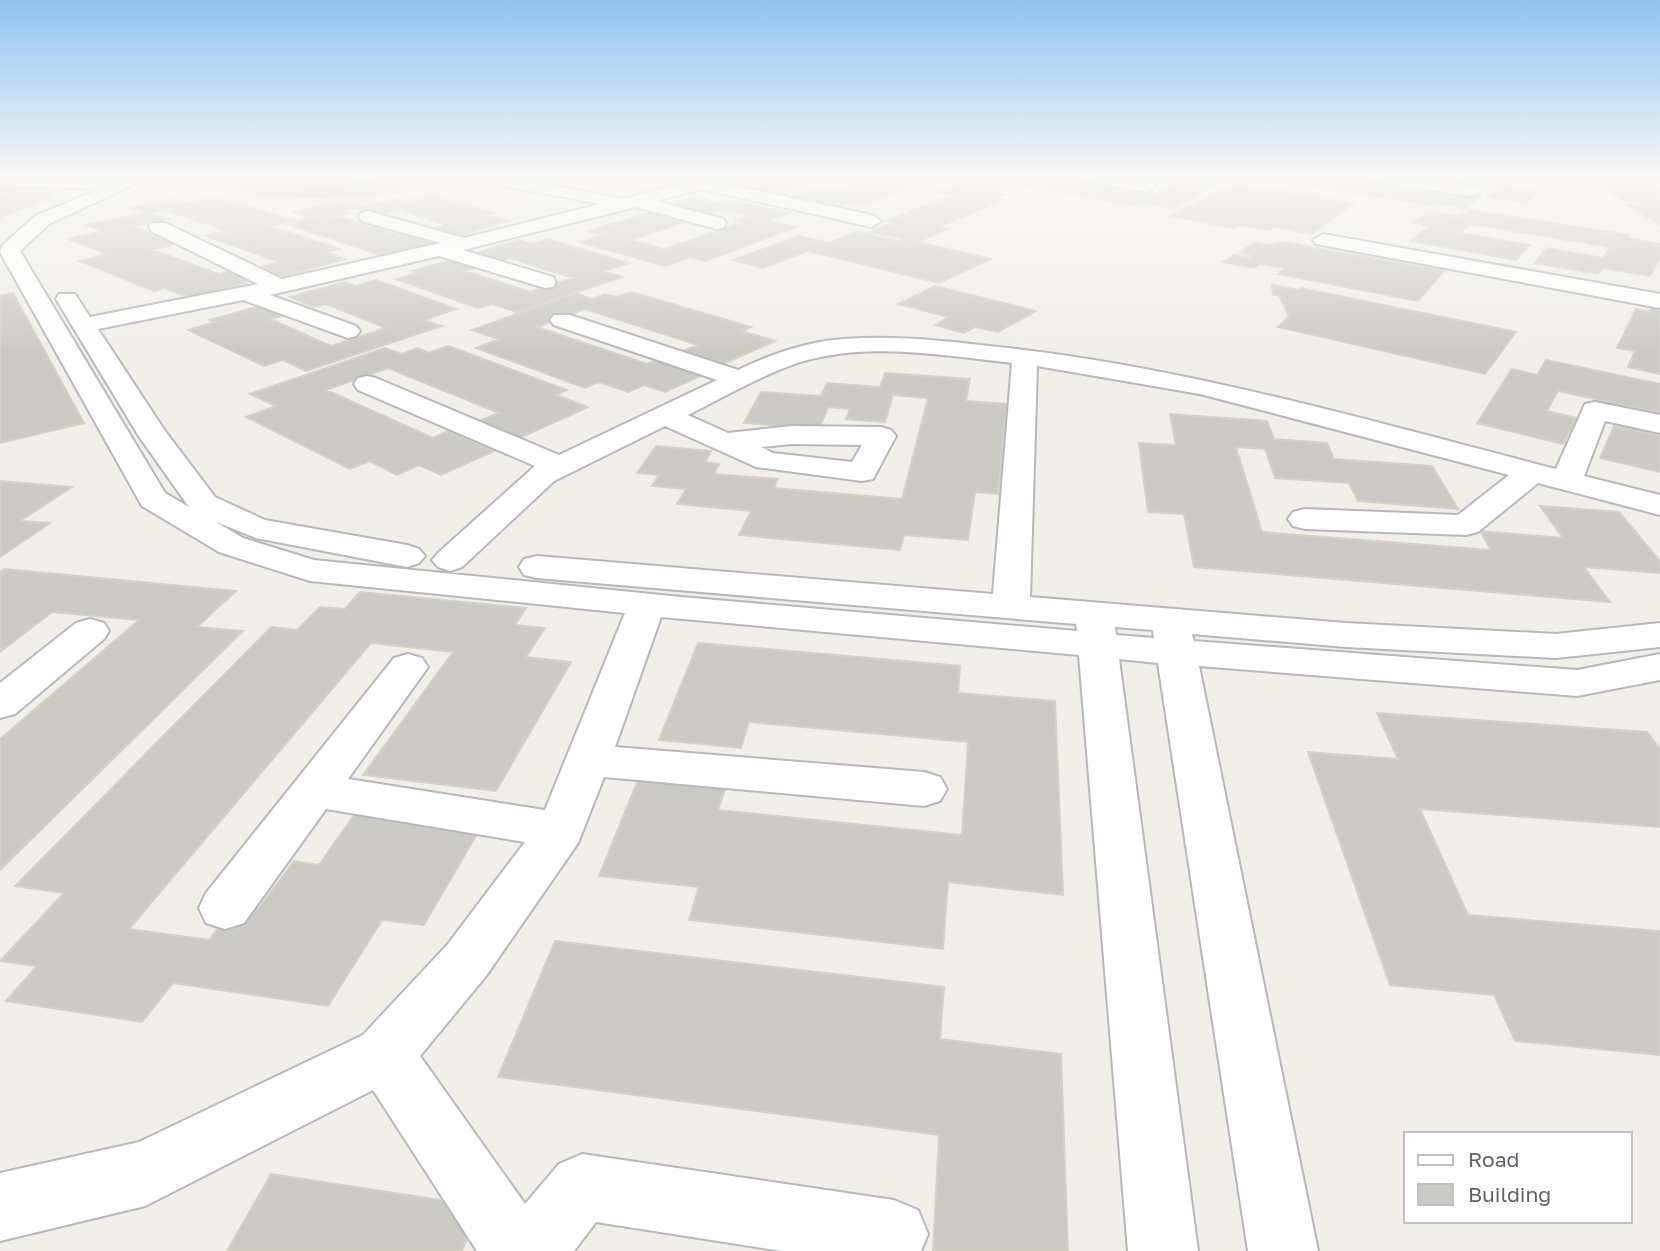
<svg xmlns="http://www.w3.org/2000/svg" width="1660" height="1251" viewBox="0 0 1660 1251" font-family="'Golos Text',sans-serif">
<rect width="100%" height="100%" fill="#f1efe8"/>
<path fill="#cccac5" stroke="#d6d1c6" stroke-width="2" d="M183,176L289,178L279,183L342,185L352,181L377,182L388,176H458L436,178L417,189L406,188L400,192L383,191L374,196L338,195L330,198L251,195L259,191L185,188L194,184L167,183Z
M699,176H758L723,181Z
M770,176H822L795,185L806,187L786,194L742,185Z
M875,176H942L866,204L854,201L842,206L797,196L817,190L829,192Z
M989,176H1059L1156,193L1172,184L1123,176H1193L1185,181L1215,185L1173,208L1139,202L1134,205L994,181L1001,178Z
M1275,176H1328L1440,193L1443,190L1481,195L1467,208L1434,203L1432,205L1270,180Z
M1408,176H1513L1505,185L1539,190L1527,203L1488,197L1496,189Z
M1575,176H1660V225L1628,205H1645L1639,202L1625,201L1594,182L1583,181Z
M962,177L1005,185L1000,188L1007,189L997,193L1006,195L995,199L1003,200L938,227L948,229L918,242L991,259L939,283L808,251L763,268L732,260L799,236L829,243L857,232L897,241L903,239L870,232L892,223L885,221L954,195L938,192L960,184L950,182Z
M0,184L73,187L47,197H55L0,217V198L11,194L0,193Z
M1231,184L1268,189L1354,203L1312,234L1274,227L1270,230L1239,225L1235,228L1171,216Z
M431,195L496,213L487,215L510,221L458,236L434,229L448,225L398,210L381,215L359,208L397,199L407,201Z
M217,197L293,220L269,226L340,249L326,252L345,259L284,276L259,267L280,262L206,236L228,231L165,210L150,213L168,219L133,227L179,243L153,250L219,274L231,271L256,280L189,298L165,288L154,291L80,261L107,254L68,239L103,231L87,225L144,213L130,208L171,199L186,203Z
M694,197L731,206L742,202L790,213L767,221L797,227L705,261L690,257L665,266L579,242L602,235L588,231L655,211L693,220L631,240L664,249L742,222L735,221L749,216L724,210L706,215L666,206Z
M341,201L359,207L342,211L349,213L337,216L403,236L413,233L441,241L387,257L286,224L311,218L294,212Z
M1469,210L1629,235L1627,238L1660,244V257L1650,276L1602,268L1598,274L1535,263L1547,248L1603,258L1610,247L1470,224L1460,233L1529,245L1516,260L1411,241L1429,226L1414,223L1428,212L1460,217Z
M547,239L629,263L604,271L622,277L517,312L492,304L478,308L396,279L418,273L412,271L454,259L479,267L466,271L530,292L573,278L510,258L501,261L476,253L519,240L531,244Z
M1255,242L1270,245L1284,242L1444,271L1418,301L1278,274L1285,268L1260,264L1254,268L1223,262L1234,255L1249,258L1252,255L1240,253Z
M376,280L456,309L424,320L442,326L306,371L283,360L264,366L188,330L215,322L210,320L263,305L286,315L270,319L331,346L386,328L326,304L314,307L290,297L345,282L356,286Z
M1272,285L1299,290L1301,288L1516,332L1485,374L1278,327L1289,316L1279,295H1273Z
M935,286L1036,311L998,332L975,327L964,333L935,325L949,317L898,304Z
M631,292L751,327L742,331L775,341L723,364L683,351L698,345L585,309L537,327L647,364L659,359L705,374L665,392L644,385L628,392L599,382L585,388L476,348L498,339L472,330L575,293L592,299L605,294L616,297Z
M13,293L84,423L0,443V296Z
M1653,304L1660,305V374L1628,367L1635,351L1617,348L1636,309L1649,312Z
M448,346L567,390L556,395L588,407L520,438L479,421L499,413L388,368L326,390L433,438L448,431L494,451L441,475L419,465L397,475L370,461L350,469L246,417L276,406L250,394L385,348L402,354L418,348L429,353Z
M1546,360L1660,384V413L1558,391L1547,411L1576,418L1563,444L1477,423L1512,369L1537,375Z
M885,373L970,379L966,401L1007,404L998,494L975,492L968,540L904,535L900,550L739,535L751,511L677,504L686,489L652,486L659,475L637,473L656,446L711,451L705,462L719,464L714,474L778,479L774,488L902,499L928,398L893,395L885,422L846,419L850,409L828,407L819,429L744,423L761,392L821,396L827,383L880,387Z
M1170,414L1267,421L1274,439L1327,443L1334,459L1432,466L1458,509L1358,501L1349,483L1275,478L1265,449L1236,447L1262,532L1491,550L1480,531L1563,538L1540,506L1619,512L1660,561V573L1584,567L1610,602L1194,567L1184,514L1148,512L1139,443L1176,445Z
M1614,426L1660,436V472L1600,458Z
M0,481L72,487L20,521L50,523L0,557Z
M5,569L236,591L197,627L243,631L0,870V739L139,620L52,612L0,652V572Z
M360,592L526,608L515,625L545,628L526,657L571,662L496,791L363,775L453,652L371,643L129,929L209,940L235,905L258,909L294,861L319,865L357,811L481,827L424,925L382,920L328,1006L173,983L142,1022L6,1001L37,966L0,961L64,893L15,886L271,627L297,630L320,607L345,609Z
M698,643L960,666L958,693L1055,701L1063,895L948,882L943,949L689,920L699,887L599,876L640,775L727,784L718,810L962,835L968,742L749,722L741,748L659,740Z
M1377,713L1647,732L1660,749V827L1420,809L1468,915L1660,931V1055L1515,1041L1494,995L1390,985L1308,752L1398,759Z
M555,941L944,987L940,1039L1061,1054L1068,1251H933L939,1135L498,1077Z
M271,1174L480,1206L462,1251H227Z"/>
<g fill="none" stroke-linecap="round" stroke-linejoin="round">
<g stroke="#b5b8bc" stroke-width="4">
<path id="minor" d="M0,176L120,180L129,176H152L49,224L20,251L165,493L189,507L138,435L56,299L59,294H75L90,317L258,284L151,231L149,227L151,223H165L282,279L441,243L361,221L359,217L361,213L368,211L464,238L601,204L499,185L497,181L503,176L623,199L680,184L672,183V176H689L872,215L881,221L872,227L701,189L655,201L724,219L726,223L724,227L717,229L635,207L463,250L553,277L556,282L553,287L545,288L439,256L270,295L356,326L360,331L356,336L348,338L243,300L98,329L165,431L215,497L265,520L407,545L419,549L425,556L419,563L407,567L256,538L216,522L243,538L314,560L681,597L1077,631L1076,624L537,578L524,575L519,567L524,559L537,556L993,594L1012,363C939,355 855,339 784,368C751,381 720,399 688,415L728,433L792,426L881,427L891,430L896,436L873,479L862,481L756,467L665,426L554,481L462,567L450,571L438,567L432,560L438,553L535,466L358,390L354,384L358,378L367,376L376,378L559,455L717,380L554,325L550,320L554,315H570L738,370C771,354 809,341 845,339C896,335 947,341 998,347C1188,367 1373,422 1556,469L1585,404L1595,402L1660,415V433L1605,421L1584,476L1660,495V515L1538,483L1478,532L1466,535L1305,529L1293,526L1288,519L1293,512L1305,509L1458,515L1509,475L1200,394L1037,366L1030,597L1346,623L1556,634L1660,623V647L1556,658L1346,647L1192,634L1194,641L1577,670L1660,654V680L1577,696L1199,666L1318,1251H1248L1158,663L1119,659L1198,1251H1128L1079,655L661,617L615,747L924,772L940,777L947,789L940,801L924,806L604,777L578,843L486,976L420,1056L525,1204L559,1164L582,1154L894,1200L918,1210L928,1234L921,1251H782L596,1222L574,1251H477L373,1090L145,1206L0,1241V1173L139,1142L363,1035L448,944L525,842L326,809L244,923L225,929L206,923L199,908L206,893L394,658L408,654L422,658L428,667L348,779L545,810L625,613L310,581L219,552L142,506L0,252L2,246L35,216L100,189L0,185ZM792,444L862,445L852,462L773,453L761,447ZM1115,627L1153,630L1154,638L1116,635Z
M346,176H380V177C373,185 354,183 346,176Z
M1079,176H1116L1153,183L1155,187L1147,192L1087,181Z
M1203,176H1223L1209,184L1203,183Z
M1366,176H1409L1472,186L1481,191L1472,196L1374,181Z
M1323,234L1660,294V308L1316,244L1313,240Z
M90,619L104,623L109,631L104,639L15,714L0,718V683L76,623Z"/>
</g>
<use href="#minor" fill="#fff" fill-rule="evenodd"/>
</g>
<linearGradient id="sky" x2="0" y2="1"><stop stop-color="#8fc3f1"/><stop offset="0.5" stop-color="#f9f8f5"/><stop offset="1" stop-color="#f9f8f5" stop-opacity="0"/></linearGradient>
<rect width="1660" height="352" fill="url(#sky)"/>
<rect x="1404" y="1132" width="228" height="91" fill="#ffffff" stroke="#bfc1c3" stroke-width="2"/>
<rect x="1418" y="1155" width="35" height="10" fill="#ffffff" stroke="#bfc1c3" stroke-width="2"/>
<text x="1468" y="1167" font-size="21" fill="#5f6368">Road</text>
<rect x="1418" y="1184" width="35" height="21" fill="#cccac5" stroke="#bfc1c3" stroke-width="2"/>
<text x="1468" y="1202" font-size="21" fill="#5f6368">Building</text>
</svg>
